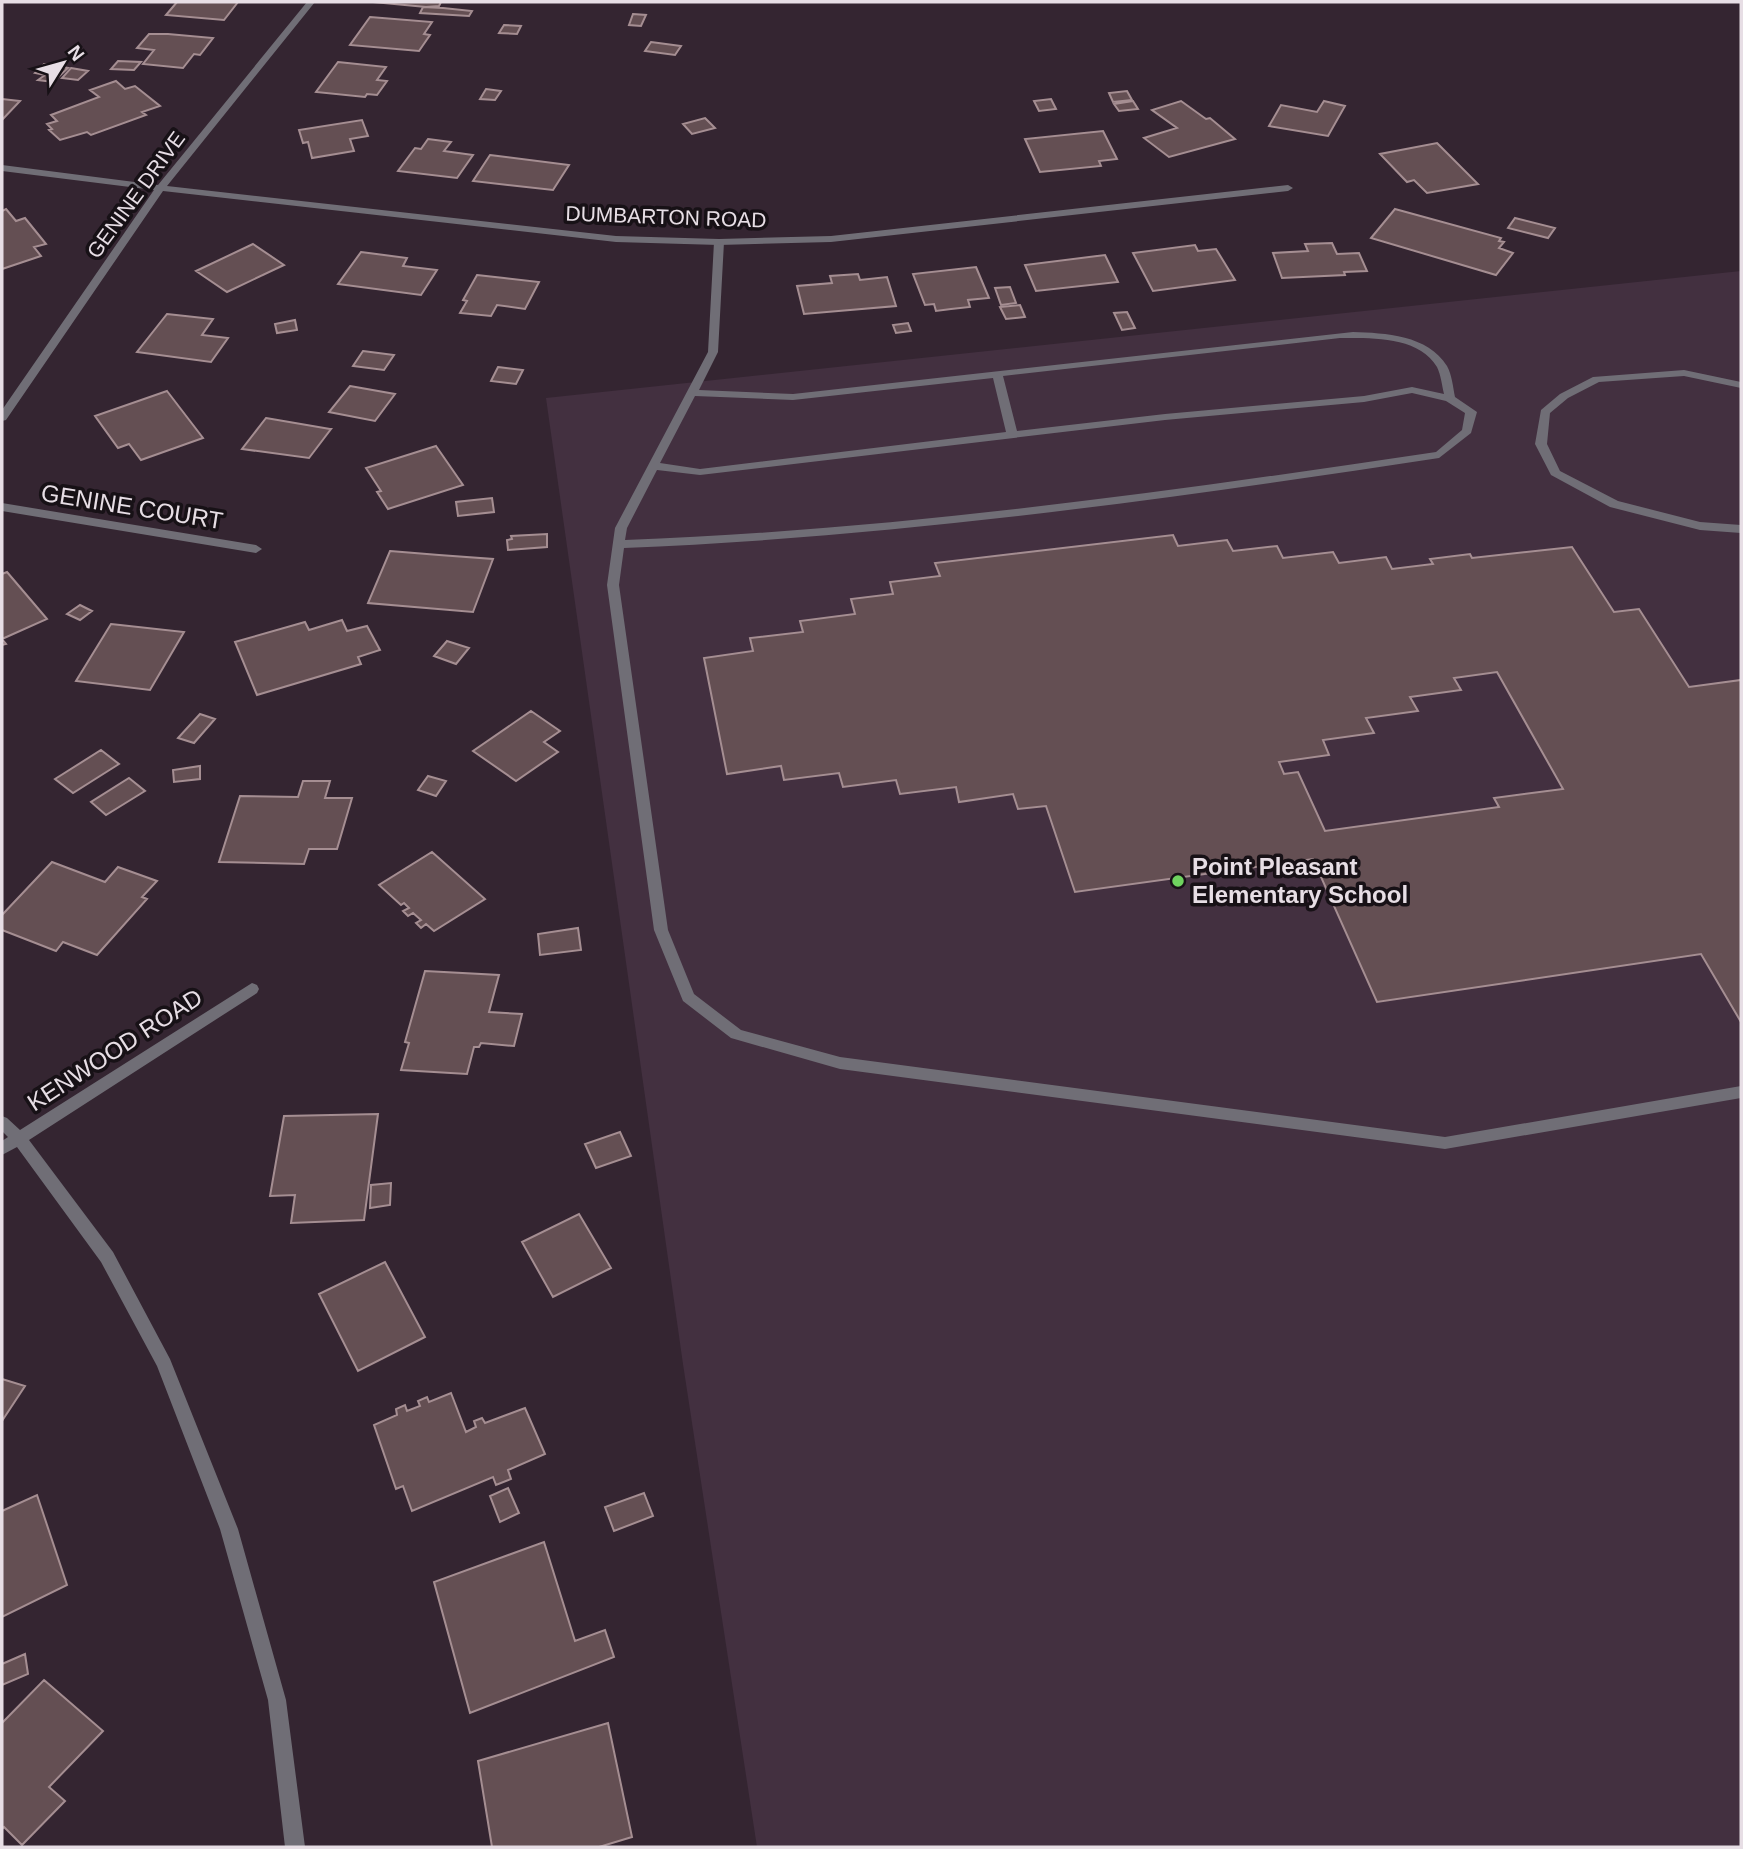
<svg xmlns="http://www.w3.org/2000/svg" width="1743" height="1849" viewBox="0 0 1743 1849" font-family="Helvetica,sans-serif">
<rect width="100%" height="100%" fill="#342531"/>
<path fill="#433040" d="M1741,271V1847H757L683,1364L546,398Z"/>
<path fill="#644f53" stroke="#a58e92" stroke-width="2" fill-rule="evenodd" d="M177,2H238L224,20L166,15Z
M373,2H441L439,6L426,7Z
M423,7L443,8L472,11L469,16L420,13Z
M633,14L646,15L641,26L629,25Z
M370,17L432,22L424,34L430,35L419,51L350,45Z
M504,25L521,26L517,34L499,33Z
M149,34H168L213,38L200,55L194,54L183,68L143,64L154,50L137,48Z
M651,42L681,46L675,55L645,51Z
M118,61L141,62L134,70L111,69Z
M338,62L386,67L377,80L387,81L377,95L367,94L365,97L316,92Z
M44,64L68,68L53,82L38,80L45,75L35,73Z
M71,68L88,71L78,80L62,78Z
M116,81L125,89L135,86L160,106L142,112L146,115L91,135L87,132L60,140L49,130L52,129L47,124L57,121L51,115L99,97L90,90Z
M486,89L501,91L495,100L480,99Z
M1127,91L1132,100L1113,102L1109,93Z
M2,99L20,101L2,120Z
M1051,99L1056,109L1039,111L1034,101Z
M1133,101L1138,109L1119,111L1114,104Z
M1181,101L1206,119L1210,118L1235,139L1169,157L1144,138L1177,128L1152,110Z
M1324,101L1345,106L1328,136L1269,126L1281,105L1317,112Z
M705,118L715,128L692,134L683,124Z
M362,120L368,136L350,139L354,151L312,158L308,142L303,143L299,130Z
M1103,131L1117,159L1099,161L1101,166L1040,172L1025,139Z
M428,139L451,142L444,151L473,155L457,178L398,171L415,148L421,149Z
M1437,143L1478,184L1427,193L1414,180L1407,182L1380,154Z
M490,155L569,165L553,190L473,181Z
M6,209L16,221L25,218L46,244L34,247L41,256L2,269V211Z
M1395,209L1501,238L1499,241L1504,242L1499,248L1513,253L1496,275L1371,238Z
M1515,218L1555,228L1548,238L1508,228Z
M1332,243L1337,254L1359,253L1367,271L1344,272L1345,275L1282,278L1273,253L1308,251L1305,244Z
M253,244L284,265L227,292L196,271Z
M1195,245L1198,251L1216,249L1235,280L1153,291L1133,253Z
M361,252L407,258L403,266L437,270L421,295L338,284Z
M1105,255L1118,282L1036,291L1025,265Z
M976,267L989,298L968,300L970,307L951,309L936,311L934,304L925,305L913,274Z
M858,274L860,280L887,277L896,306L804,314L797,286L832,283L830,276Z
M477,275L504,278L539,282L525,309L497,305L491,316L460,313L467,301L463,300Z
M1010,287L1016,303L1001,305L995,288Z
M1020,305L1025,317L1006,319L1000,307Z
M1127,312L1135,328L1122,330L1114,313Z
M167,314L213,319L202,335L228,338L211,362L137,352Z
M295,320L297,330L277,333L275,324Z
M908,323L911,331L896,333L893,325Z
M363,351L394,355L384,370L353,366Z
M498,367L523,370L516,384L491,381Z
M350,386L395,394L375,421L329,412Z
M167,391L203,438L141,460L129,444L118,448L95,416Z
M266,418L330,429H331L309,458L242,449Z
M436,446L463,485L388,509L377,492L381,491L366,468Z
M492,498L494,512L458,516L456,502Z
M547,534V547L508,550L507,540L512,539L511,536Z
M1173,535L1178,546L1227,540L1233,551L1277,546L1283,558L1333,552L1339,563L1386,557L1392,569L1433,564L1430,559L1470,554L1472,558L1572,547L1614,612L1639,609L1689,687L1741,680V1022L1701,954L1377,1002L1313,859L1075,892L1046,806L1018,809L1013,794L959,802L956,787L900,794L896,780L843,787L839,773L784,780L781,766L727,774L704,658L753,651L750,638L803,632L800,621L855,614L851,599L893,594L890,582L940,576L935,563ZM1497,672L1563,789L1494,798L1499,807L1325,831L1298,772L1284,774L1279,762L1329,755L1323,740L1374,733L1366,718L1418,711L1410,697L1461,690L1454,678Z
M390,551L439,555L493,559L473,612L368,603Z
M7,572L47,619L2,639L6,644L2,645V574Z
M80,605L92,611L80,620L67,614Z
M342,620L347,631L367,626L380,650L358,657L361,664L257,695L235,642L305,622L309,630Z
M111,624L184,632L150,690L76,681Z
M447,641L469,648L456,664L434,656Z
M531,711L560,731L544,742L558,752L516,781L473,751Z
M200,714L215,719L194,743L178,738Z
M101,750L119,764L73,793L55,779Z
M200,766V779L174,782L173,770Z
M428,776L446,781L436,796L418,790Z
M129,778L145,791L106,815L91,802Z
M303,781H330L325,798H352L337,849H309L304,864L219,862L240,796L298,797Z
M432,852L485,899L434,931L426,924L421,928L416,923L421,920L413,913L408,916L403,911L409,908L404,903L401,905L379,885Z
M52,862L105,882L118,867L157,881L142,897L147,899L97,955L63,942L56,951L2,930V915Z
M578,928L581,950L540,955L538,934Z
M425,971L499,975L489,1012L522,1014L514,1046L481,1043L479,1047H474L467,1074L401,1070L409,1043L405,1042Z
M378,1114L364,1220L291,1223L295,1195L270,1196L284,1116Z
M620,1132L631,1156L596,1168L585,1144Z
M391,1183L390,1205L370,1208L371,1185Z
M579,1214L611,1268L553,1297L522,1242Z
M385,1262L425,1337L358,1371L319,1294Z
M2,1379L25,1386L2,1421Z
M451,1393L466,1432L476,1427L474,1421L482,1418L485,1423L525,1408L545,1454L508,1470L511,1479L496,1485L493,1477L412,1511L403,1486L396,1489L374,1425L397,1415L396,1409L405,1405L407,1411L420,1406L418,1401L427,1397L429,1402Z
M508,1488L519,1513L500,1522L490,1496Z
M644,1493L653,1516L614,1531L605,1507Z
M37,1495L67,1585L2,1617V1511Z
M544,1542L575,1641L605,1630L614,1657L470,1713L434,1582Z
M25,1654L28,1674L2,1685V1664Z
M44,1680L103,1731L49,1787L65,1801L22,1845L4,1827L2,1829V1723Z
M608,1723L632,1837L599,1847H492L478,1761Z"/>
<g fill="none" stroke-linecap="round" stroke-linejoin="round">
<path fill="#706e76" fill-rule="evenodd" d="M719,239L724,242L718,352L699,390L793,394L1353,332C1385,333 1428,335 1447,366C1452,375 1453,387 1455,397L1477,412L1471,433L1439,458C1168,499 898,537 624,548L619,585L668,930L694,994L741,1030L840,1057L1445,1137L1741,1086V1098L1445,1149L840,1069L731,1038L683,1001L654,930L607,585L615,528L708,352L714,242ZM1340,338C1371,338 1419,336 1437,367C1441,375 1442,386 1444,394L1412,387L1364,396L1165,414L1017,431L1003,376ZM993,378L1006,432L700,469L660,463L695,396L793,400ZM1412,393L1446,401L1465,413L1462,430L1436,452C1166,492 898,530 625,540L627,528L657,470L700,475L1165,420L1364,402Z
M1684,370L1741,382V388L1684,376L1599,382L1568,398L1550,413L1547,444L1560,471L1618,501L1700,522L1741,525V533L1700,530L1610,507L1551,475L1535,444L1541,410L1560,394L1593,377Z"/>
<path fill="#706e76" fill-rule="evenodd" d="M307,2H315L167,186L616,236L719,239L831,236L1288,185L1293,188L1288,191L831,242L719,245L616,242L163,191L6,420L2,421V410L154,190L2,171V165L158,185Z
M2,503L256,545L262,549L256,553L2,511Z
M252,983L257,985L259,989L257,993L29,1140L113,1252L170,1359L238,1529L286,1700L305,1847H285L268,1700L220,1529L157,1366L101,1262L17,1147L2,1155V1141L8,1137L2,1131V1116L7,1118L20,1130Z"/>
</g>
<circle fill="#6fd35f" stroke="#171116" stroke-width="2.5" cx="1178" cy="881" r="7"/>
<g text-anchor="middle" stroke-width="7" stroke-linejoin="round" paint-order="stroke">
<g font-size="21" fill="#e7dee5" stroke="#171116">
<text transform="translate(136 195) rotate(-54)" y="7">GENINE DRIVE</text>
<text transform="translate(666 217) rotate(2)" y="7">DUMBARTON ROAD</text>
</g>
<g font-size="24" fill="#e7dee5" stroke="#171116">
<text transform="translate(132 507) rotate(9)" y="8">GENINE COURT</text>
<text transform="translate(115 1050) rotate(-33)" y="8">KENWOOD ROAD</text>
</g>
<g font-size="24" font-weight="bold" fill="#e7dee5" stroke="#171116" text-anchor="start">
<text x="1192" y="875">Point Pleasant<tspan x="1192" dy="28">Elementary School</tspan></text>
</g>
</g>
<rect width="1743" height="1849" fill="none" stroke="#e7dee5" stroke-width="7"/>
<g transform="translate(63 63) rotate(53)" stroke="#171116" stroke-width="5" paint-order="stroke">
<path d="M0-5L12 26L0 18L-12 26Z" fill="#e7dee5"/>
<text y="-10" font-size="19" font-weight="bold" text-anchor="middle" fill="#e7dee5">N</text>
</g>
</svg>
